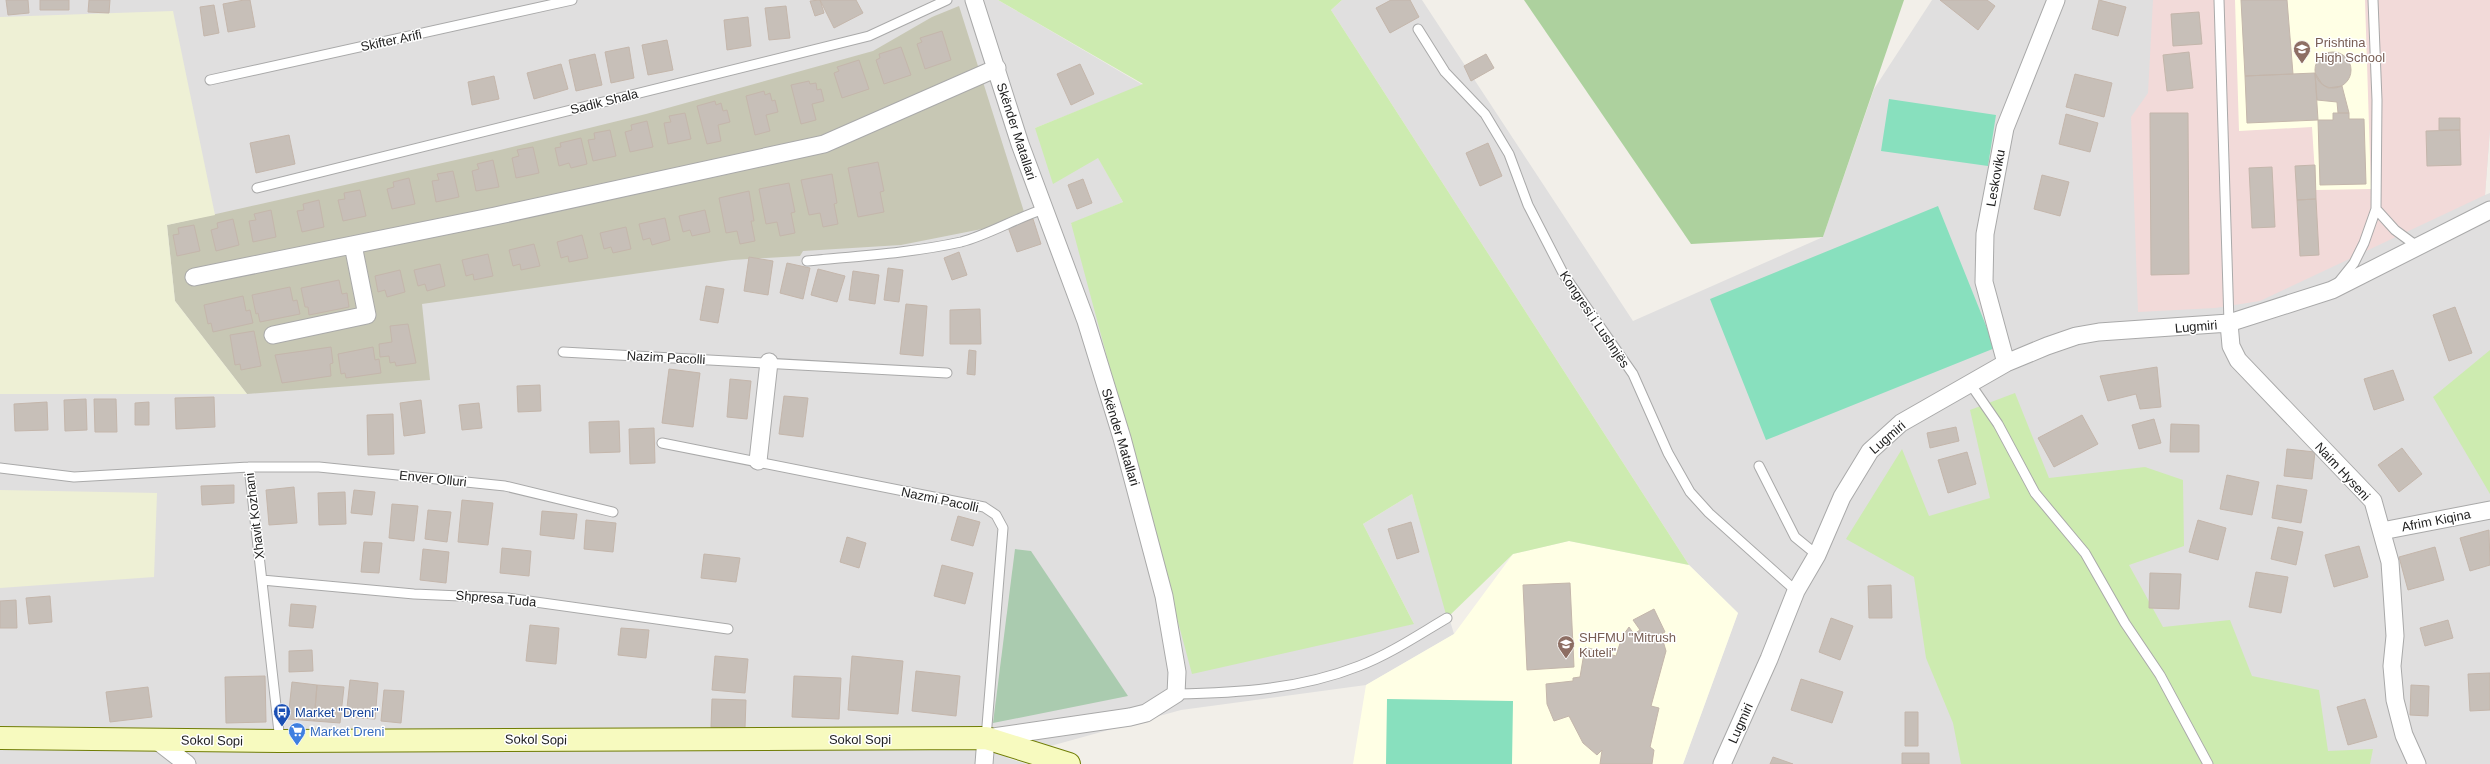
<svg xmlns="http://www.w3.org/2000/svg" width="2490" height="764" viewBox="0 0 2490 764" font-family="Helvetica,sans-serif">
<rect width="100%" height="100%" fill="#f2efe9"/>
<path fill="#e0dfdf" d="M0,0H998L1143,85L1035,128L1098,157L1123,202L1071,224L1414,624L1363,524L1412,494L1454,634L1366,685L1181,710L1007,758L1027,764H0Z
M1342,0H1422L1633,321L1823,237L1874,89L1932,0H2490V129L2485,195L2490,193V764H1683L1738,613L1689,565L1331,10Z"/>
<path fill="#f2dad9" d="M2153,0H2490V129L2485,195L2260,301L2215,308L2138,312L2131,117L2148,93Z"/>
<path fill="#ffffe5" d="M2235,0H2365L2371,189L2316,190L2312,127L2239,131Z
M1569,541L1689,565L1738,613L1683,764H1353L1366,685L1454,634L1513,554Z"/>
<path fill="#c7c7b4" d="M959,6L1025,215L987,228L901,245L803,251L800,256L732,260L422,304L430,380L247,394L175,301L167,225L500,150L646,114L873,51L932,17Z"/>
<path fill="#eef0d5" d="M173,11L215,215L167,225L175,301L247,394H0V17Z
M0,490L157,493L154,577L0,588Z"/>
<path fill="#cdebb0" d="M998,0H1342L1331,10L1689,565L1569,541L1513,554L1447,618L1412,494L1363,524L1414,624L1192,674L1071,223L1123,202L1098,158L1053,184L1035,128L1143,84Z
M2490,350V494L2433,397Z
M2015,393L2049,478L2145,467L2183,480L2184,546L2129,565L2163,627L2230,620L2252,676L2319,690L2328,751L2373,749L2370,764H1961L1953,723L1926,658L1914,577L1846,539L1902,449L1929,516L1990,498L1970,410Z"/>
<path fill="#add19e" d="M1524,0H1904L1823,237L1691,244Z"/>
<path fill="#aacbaf" d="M1015,549L1031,551L1128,696L993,723Z"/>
<path fill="#88e0be" d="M1889,99L1996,115L1988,166L1881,151Z
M1938,206L1995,348L1766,440L1710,299Z
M1387,699L1513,701L1512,764H1386Z"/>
<path fill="#c7bfb8" stroke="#c4b6ab" d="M6,0H28L29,13L8,15Z
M40,0H69V10H40Z
M89,0H110L109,13L88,12Z
M244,0H250L255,27L228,32L223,4Z
M820,0H856L863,13L834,28Z
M820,0L824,13L815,16L810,1Z
M1391,0H1410L1419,17L1390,33L1376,8Z
M1940,0H1987L1995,6L1978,30Z
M2099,0L2126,7L2118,36L2092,29Z
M2241,0H2287L2293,74L2245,76Z
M214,5L219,33L204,36L200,7Z
M786,6L790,38L769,40L765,8Z
M2199,12L2202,44L2173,46L2171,14Z
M748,17L751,46L727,50L724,20Z
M942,31L951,60L925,69L917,44L922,42L920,38Z
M667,40L673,70L648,75L642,45Z
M629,47L634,78L611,83L605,52Z
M901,47L911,75L884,84L876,60L880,58L879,54Z
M2189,52L2193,88L2167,91L2163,55Z
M2315 70a18 18 0 1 1 36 0a18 18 0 1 1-36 0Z
M595,54L602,85L576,91L569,60Z
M1486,54L1494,68L1471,81L1464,66Z
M859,60L869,89L842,98L834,73L839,71L837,67Z
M561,64L568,89L534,99L527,73Z
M1080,64L1094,94L1071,105L1057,74Z
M2315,73L2322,84L2328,88L2342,86L2349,113H2338L2337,102L2317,100Z
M2315,73L2318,120L2247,123L2245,76Z
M2075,74L2112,83L2104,117L2066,107Z
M494,76L499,99L472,105L468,82Z
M809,81L810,84L816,83L817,90L821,89L824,101L812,104L816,120L801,124L791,85Z
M764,91L765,95L770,93L772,101L775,100L778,112L766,115L770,131L755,135L746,96Z
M715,101L716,105L721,103L723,111L727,110L730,122L718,125L721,141L707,144L697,106Z
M685,113L691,139L668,144L664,123L671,122L669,116Z
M2150,113H2188L2189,274L2151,275Z
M2333,113H2349V119H2364L2366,184L2320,185L2318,120H2333Z
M2066,114L2098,123L2090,152L2059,144Z
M2439,118H2460V130H2439Z
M647,121L653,147L630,152L625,132L632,130L631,125Z
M610,130L616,156L593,161L588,140L595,139L594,133Z
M2460,130L2461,165L2427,166L2426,131Z
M289,135L295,164L256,173L250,143Z
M581,138L587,164L571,168L569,163L559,166L555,148L561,147L560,143Z
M1488,143L1502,176L1480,186L1466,153Z
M533,147L539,173L516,178L512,158L519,156L517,150Z
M493,160L499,187L476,191L472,171L479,169L477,164Z
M878,162L884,191L880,192L884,212L858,217L848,168Z
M2315,165L2316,199L2297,200L2295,166Z
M2272,167L2275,227L2252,228L2249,168Z
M453,171L459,197L436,202L432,181L439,180L437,174Z
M832,174L837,203L834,204L838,224L823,227L820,213L809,215L801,180Z
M2042,175L2069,182L2060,216L2034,209Z
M409,178L415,204L392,209L387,189L394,187L393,182Z
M1083,179L1092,203L1077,209L1068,185Z
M789,183L795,212L791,213L795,233L780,236L777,222L766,224L759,189Z
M360,190L366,216L343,221L338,200L345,199L344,193Z
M749,191L754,221H751L755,241L740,244L737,231L726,233L719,198Z
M2316,199L2319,255L2300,256L2297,200Z
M319,200L324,227L302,232L297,211L304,210L303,204Z
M271,210L276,237L253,242L249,221L256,220L254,214Z
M705,210L710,232L692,236L690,230L683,232L679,216Z
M665,218L670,240L652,245L650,238L643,240L639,224Z
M233,219L239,245L216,251L211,230L218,228L217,223Z
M1033,219L1041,244L1017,252L1008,227Z
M194,225L200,251L177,256L173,235L179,234L178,228Z
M626,227L631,249L613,253L611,247L604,249L600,233Z
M582,235L588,258L569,262L568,256L561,258L557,242Z
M534,244L540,266L521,270L520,264L513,266L509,250Z
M959,252L967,275L952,280L944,258Z
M488,254L493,276L474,280L473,274L466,276L462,260Z
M749,257L773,261L768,295L744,291Z
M787,263L810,268L803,299L780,293Z
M440,264L445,286L427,291L425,284L418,286L414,270Z
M888,268L903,270L899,302L884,300Z
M818,269L845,276L837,302L811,295Z
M400,270L405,292L387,297L385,290L378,292L375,276Z
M853,271L879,275L875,304L849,300Z
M339,280L342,294L347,293L349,307L309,315L308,307H305L301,288Z
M706,286L724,289L718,323L700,320Z
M290,287L293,301L297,300L300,314L260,322L258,313L256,314L252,295Z
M243,296L246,311L250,310L253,323L213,332L211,323L208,324L204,305Z
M906,304L927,306L923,356L900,354Z
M2455,307L2472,353L2449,361L2433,315Z
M980,309L981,344H950V310Z
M408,324L416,363L396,366L395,362L390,363L389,356L380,357L379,344L392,342L390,326Z
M254,331L261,366L241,370L240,364L235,365L230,335Z
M331,347L333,363L330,364L331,376L282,383L275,355Z
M373,347L375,360L379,359L381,373L346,378L345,373L341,374L338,354Z
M969,350L976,351L975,375L967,374Z
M2157,367L2161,407L2140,409L2136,394L2108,401L2100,376Z
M669,369L700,373L693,427L662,423Z
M2393,370L2404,400L2374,410L2364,379Z
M730,379L751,381L747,419L727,417Z
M540,385L541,411L518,412L517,386Z
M784,396L808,398L803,437L779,434Z
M214,397L215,427L176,429L175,398Z
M86,399L87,430L65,431L64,400Z
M94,399H116L117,432H95Z
M421,400L425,433L404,436L400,403Z
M47,402L48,430L15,431L14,404Z
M149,402V425H135V403Z
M479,403L482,428L462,430L459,405Z
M393,414L394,454L368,455L367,415Z
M2082,415L2098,444L2054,467L2038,438Z
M2154,419L2161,443L2139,449L2132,425Z
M619,421L620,452L590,453L589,422Z
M2171,424L2199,425V452H2170Z
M1956,427L1959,441L1930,448L1927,433Z
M654,428L655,463L630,464L629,429Z
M2402,448L2422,474L2399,492L2378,465Z
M2287,449L2315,452L2312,479L2284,476Z
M1967,452L1976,484L1948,493L1938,460Z
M2227,475L2259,482L2252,515L2220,509Z
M234,485V503L202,505L201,486Z
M2277,485L2307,490L2301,523L2272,518Z
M294,487L297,523L269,525L266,490Z
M354,490L375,492L372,515L351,513Z
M345,492L346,524L319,525L318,493Z
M462,500L493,503L488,545L458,542Z
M392,504L418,506L414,541L389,538Z
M428,510L451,512L447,542L425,539Z
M542,511L577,514L574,539L540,535Z
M958,516L980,522L973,546L951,540Z
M586,520L616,523L613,552L584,549Z
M2198,520L2226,528L2218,560L2189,552Z
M1411,522L1419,552L1397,559L1388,529Z
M2278,527L2303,532L2296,565L2271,559Z
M2489,530L2490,565L2470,571L2460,538Z
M847,537L866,543L859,568L840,562Z
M364,542L382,543L379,573L361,572Z
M2359,546L2368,577L2334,587L2325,555Z
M2435,547L2444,580L2408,590L2399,557Z
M502,548L531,551L529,576L500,573Z
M423,549L449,552L446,583L420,580Z
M704,554L740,558L736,582L701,578Z
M942,565L973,573L965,604L934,596Z
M2256,572L2288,577L2281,613L2249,607Z
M2150,573L2181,574L2179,609L2149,608Z
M1570,583L1574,667L1527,670L1523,585Z
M1891,585L1892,618H1869L1868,586Z
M50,596L52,622L29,624L26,598Z
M16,600L17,628H0V601Z
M291,604L316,606L313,628L289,626Z
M1654,609L1665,632L1661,634L1666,651L1651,706L1659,708L1650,747L1654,750L1652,764H1600L1602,750L1597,755L1583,743L1569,716L1554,721L1547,704L1546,684L1573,681V678L1580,677L1585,647L1616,656L1622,637L1629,627L1634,634L1640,630L1633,620Z
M1831,618L1853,626L1840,660L1819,652Z
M2448,620L2453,638L2425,646L2420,628Z
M530,625L559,628L556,664L526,661Z
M621,628L649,630L646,658L618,655Z
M312,650L313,671L289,672V651Z
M715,656L748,659L745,693L712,690Z
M852,656L903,661L898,714L848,710Z
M916,671L960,676L956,716L912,711Z
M2490,673V710L2470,711L2468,674Z
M265,676L266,722L226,723L225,677Z
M794,676L841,678L839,719L792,717Z
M1801,679L1843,692L1832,723L1791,710Z
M350,680L378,683L375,719L346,717Z
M292,682L317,685L314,721L288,719Z
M317,685L344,687L340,723L314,721Z
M2411,685L2429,686L2428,716L2410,715Z
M148,687L152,717L110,722L106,692Z
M384,690L404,691L401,723L381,721Z
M712,699L746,700L745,728L711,727Z
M2365,699L2377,737L2348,745L2337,707Z
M1905,712H1918V746H1905Z
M1902,753H1929V764H1902Z
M1773,757L1793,764H1770Z"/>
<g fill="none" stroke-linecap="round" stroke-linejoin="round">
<g stroke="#a9a9a9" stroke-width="11">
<path id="lane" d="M2219,0L2229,323
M1418,29L1445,72L1485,114L1509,154L1528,205L1564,275L1633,374L1668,453L1690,492L1709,513L1796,591
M210,80L572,0
M257,188L869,36L947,0
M2376,209L2395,230L2418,247
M807,261C858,256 911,253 961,242C988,235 1016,218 1044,209
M2338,283L2354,263L2364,243L2376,209L2377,100L2373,0
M563,352L947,373
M1969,382L1998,424L2035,493L2085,553L2125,623L2160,675L2208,764
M662,443L984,507L996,515L1003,528L986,738
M1759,466L1795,537L1817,555
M249,467L280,741
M0,468L74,477L249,467H319L505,486L613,512
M262,580L414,594L507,598L728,629
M1176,694C1238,693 1301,689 1359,666C1390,654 1418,635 1447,618"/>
</g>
<g stroke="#a9a9a9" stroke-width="19">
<path id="street" d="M974,0L1020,144L1086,321L1122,438L1164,596L1177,672L1176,694L1146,713L1130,717L986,738L984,764
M194,277L495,216L824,144L997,68
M2229,323L2231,346L2238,360L2373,501L2390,562L2395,636L2392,666L2395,700L2404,735L2417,764
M273,335L367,315L353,245
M2006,363L1984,282L1985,234L2005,128L2056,0
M758,461L769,362
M2382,531L2490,510
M156,740L187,764
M1722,764L1769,659L1796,591L1817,555L1842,497L1870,451L1901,423L2006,363L2047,346L2076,336L2099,332L2229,323L2332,290L2490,210"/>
</g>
<g stroke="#707d05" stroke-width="24">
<path id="secondary" d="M0,738L280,741L986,738L1069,764"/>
</g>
<use href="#lane" stroke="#fff" stroke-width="9"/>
<use href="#street" stroke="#fff" stroke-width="17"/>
<use href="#secondary" stroke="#f7fabf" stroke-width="22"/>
</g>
<defs>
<g id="school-pin" transform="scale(0.9)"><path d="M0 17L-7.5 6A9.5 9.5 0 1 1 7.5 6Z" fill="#8d6e63" stroke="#fff"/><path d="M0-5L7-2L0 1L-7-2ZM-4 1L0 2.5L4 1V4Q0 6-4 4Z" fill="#fff"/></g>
<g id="bus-pin" transform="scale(0.9)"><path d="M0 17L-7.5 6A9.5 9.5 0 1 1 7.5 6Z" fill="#1a4fb4" stroke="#fff"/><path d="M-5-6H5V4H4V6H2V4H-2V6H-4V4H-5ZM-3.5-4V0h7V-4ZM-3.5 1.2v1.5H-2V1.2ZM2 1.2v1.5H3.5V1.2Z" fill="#fff"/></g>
<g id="supermarket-pin" transform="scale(0.9)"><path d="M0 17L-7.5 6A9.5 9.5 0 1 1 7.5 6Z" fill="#3f7fe0" stroke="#fff"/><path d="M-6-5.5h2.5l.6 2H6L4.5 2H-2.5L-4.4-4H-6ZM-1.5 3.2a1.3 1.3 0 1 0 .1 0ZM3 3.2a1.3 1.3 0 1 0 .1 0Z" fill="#fff"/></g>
</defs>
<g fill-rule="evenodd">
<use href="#school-pin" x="2302" y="49"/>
<use href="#school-pin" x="1566" y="644"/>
<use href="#bus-pin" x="282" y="712"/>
<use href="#supermarket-pin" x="297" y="731"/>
</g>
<g text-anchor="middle" stroke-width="3" stroke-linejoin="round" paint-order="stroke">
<g font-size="13" fill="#222" stroke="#fff">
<text transform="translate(391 40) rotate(-12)" y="5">Skifter Arifi</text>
<text transform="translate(604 101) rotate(-14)" y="5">Sadik Shala</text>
<text transform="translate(1017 131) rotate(72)" y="5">Skënder Matallari</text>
<text transform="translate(1995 178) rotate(-80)" y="5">Leskoviku</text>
<text transform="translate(1595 319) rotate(56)" y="5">Kongresi i Lushnjës</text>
<text transform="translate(2196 326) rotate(-5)" y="5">Lugmiri</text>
<text transform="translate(666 357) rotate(3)" y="5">Nazim Pacolli</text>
<text transform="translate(1121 437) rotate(73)" y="5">Skënder Matallari</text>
<text transform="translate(1887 437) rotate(-41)" y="5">Lugmiri</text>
<text transform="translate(2343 471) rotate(47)" y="5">Naim Hyseni</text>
<text transform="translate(433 478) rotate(6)" y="5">Enver Olluri</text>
<text transform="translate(940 499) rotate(12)" y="5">Nazmi Pacolli</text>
<text transform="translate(254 516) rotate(-97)" y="5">Xhavit Kozhani</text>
<text transform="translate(2436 520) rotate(-11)" y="5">Afrim Kiqina</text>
<text transform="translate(496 598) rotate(5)" y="5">Shpresa Tuda</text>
<text transform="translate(1740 723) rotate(-66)" y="5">Lugmiri</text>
<text transform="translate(536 739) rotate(1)" y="5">Sokol Sopi</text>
<text x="860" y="744">Sokol Sopi</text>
<text transform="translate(212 740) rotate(1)" y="5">Sokol Sopi</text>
</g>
<g font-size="13" fill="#785e54" stroke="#fff" text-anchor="start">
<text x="2315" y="47">Prishtina<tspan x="2315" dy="15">High School</tspan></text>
<text x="1579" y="642">SHFMU "Mitrush<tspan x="1579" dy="15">Kuteli"</tspan></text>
</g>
<g font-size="13" fill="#164399" stroke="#fff" text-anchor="start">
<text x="295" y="717">Market "Dreni"</text>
</g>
<g font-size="13" fill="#366cbe" stroke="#fff" text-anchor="start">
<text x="310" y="736">Market Dreni</text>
</g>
</g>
</svg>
